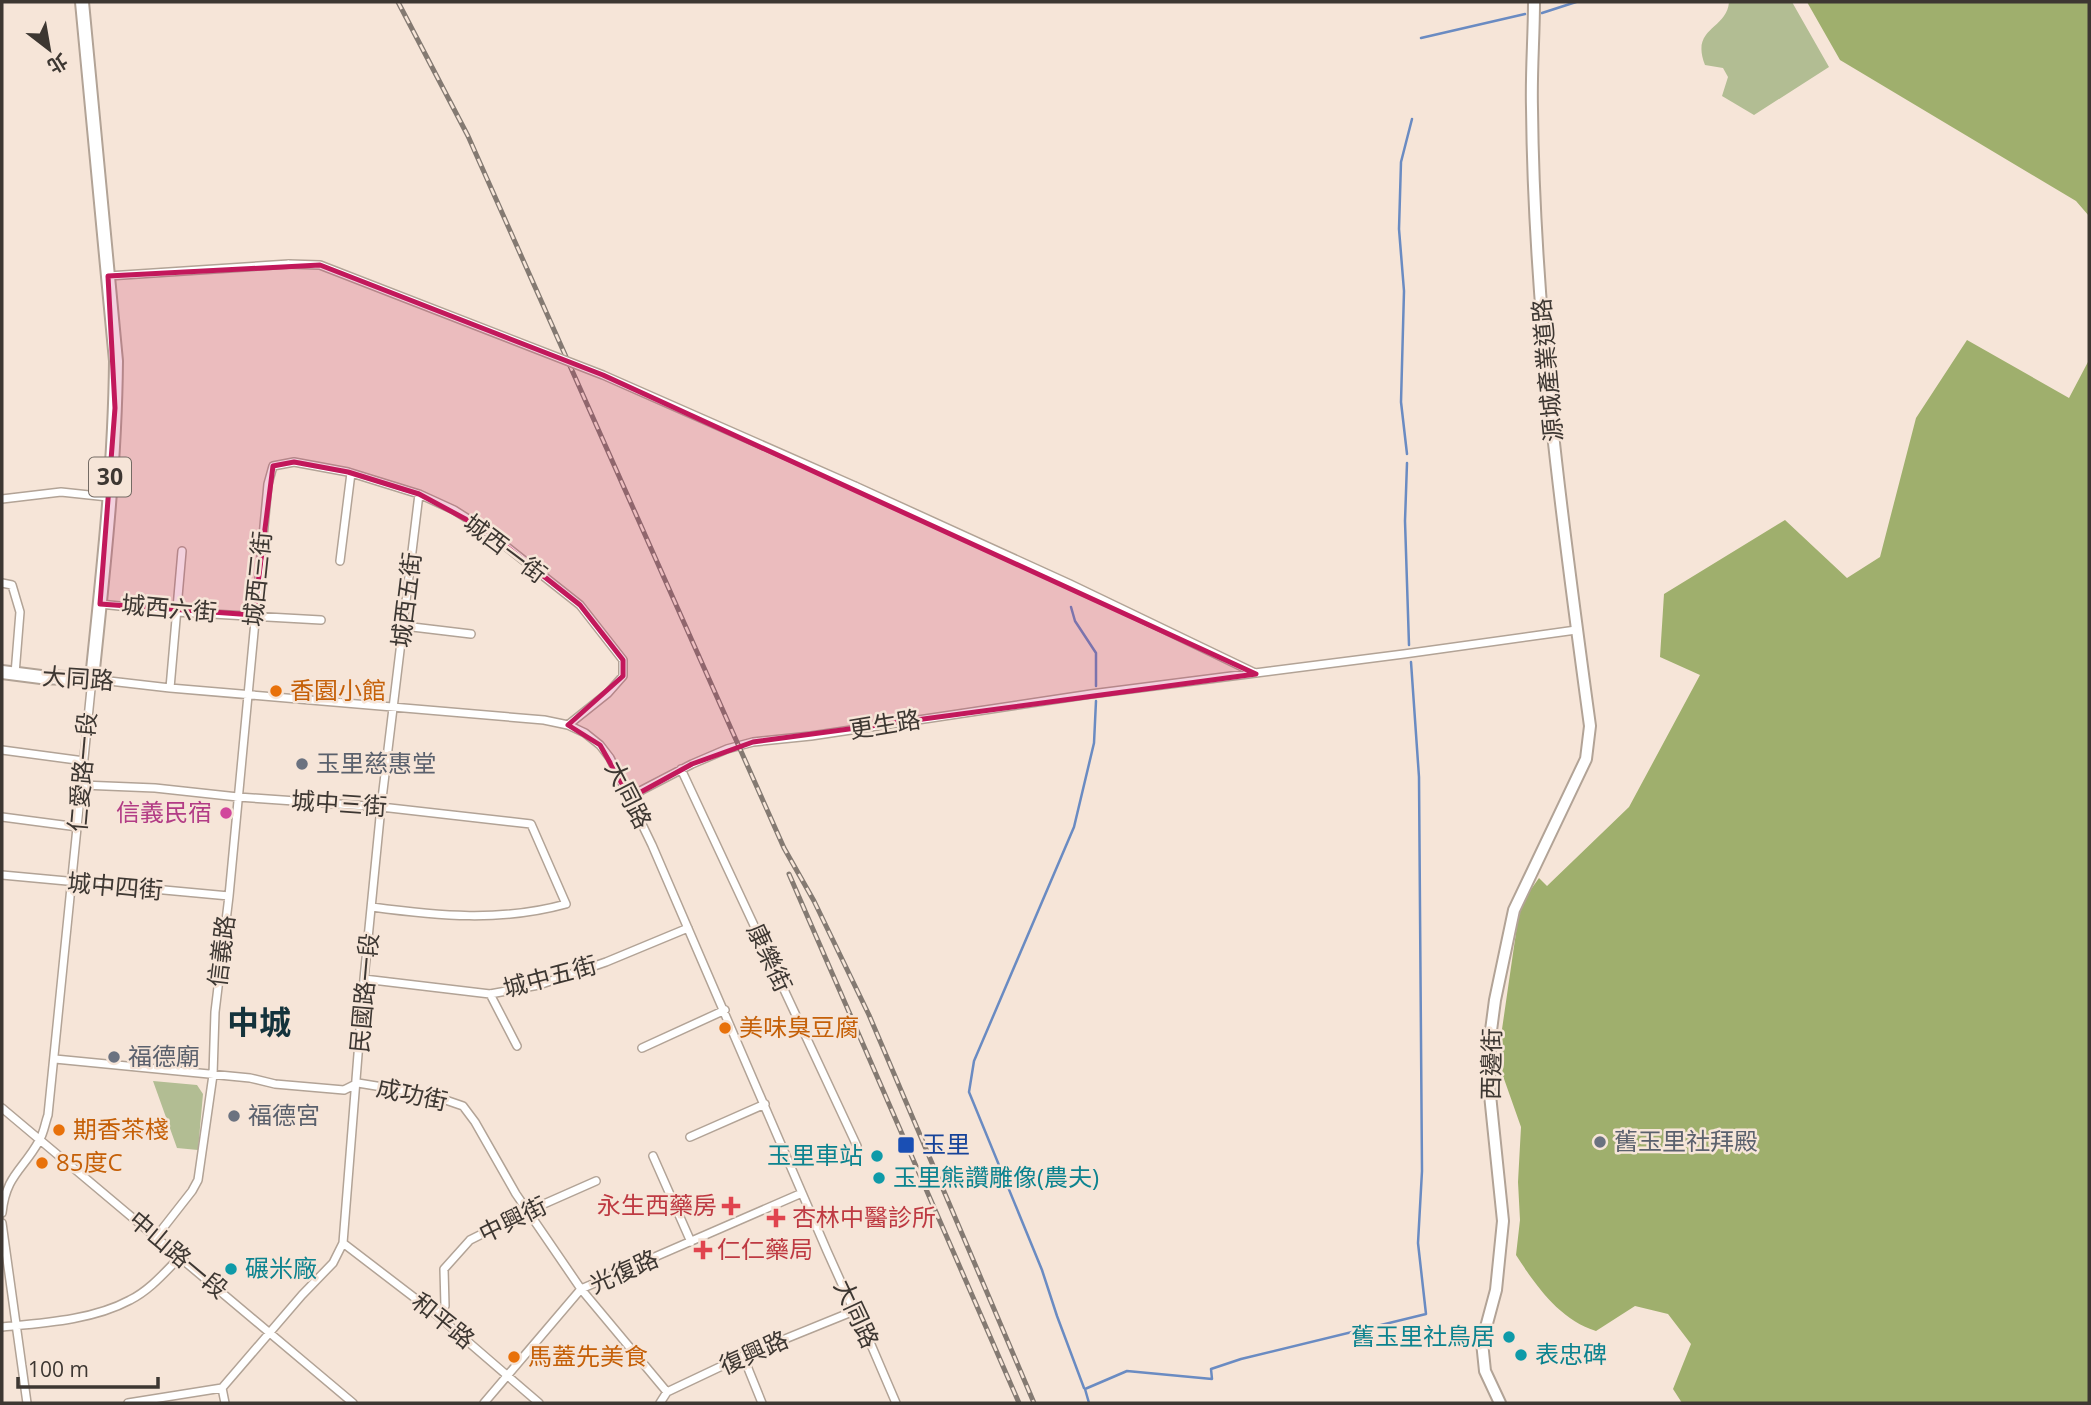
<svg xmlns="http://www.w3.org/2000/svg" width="2091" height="1405" viewBox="0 0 2091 1405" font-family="'Open Sans','Noto Sans TC',sans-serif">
<rect width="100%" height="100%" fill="#f6e5d8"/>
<path fill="#b2bd93" d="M1729,2H1792L1829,67L1754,115L1722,96L1728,77L1723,68L1705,65C1690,27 1727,30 1729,2Z
M153,1081L197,1085L203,1094L198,1150L177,1148Z"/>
<path fill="#9faf6d" d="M1807,2H2089V216L2076,201L1840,60Z
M1967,340L2069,398L2089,360V1403H1682L1673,1389L1691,1344L1668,1314L1635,1306L1596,1331C1560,1320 1536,1286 1516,1255L1520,1220L1518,1182L1521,1127L1503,1076L1499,1050L1520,905L1539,878L1547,886L1629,807L1700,675L1660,657L1664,594L1785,520L1847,578L1880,557L1916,418Z"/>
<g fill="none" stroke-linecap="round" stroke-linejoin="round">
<path stroke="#6a8bc2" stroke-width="2.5" d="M1542,13L1576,2
M1421,38L1525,14
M1407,454L1401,402L1404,291L1399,229L1401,162L1412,119
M1407,463L1405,521L1409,645
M1071,607L1075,621L1096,653V686
M1084,1388L1057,1316L1042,1270L969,1092L974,1061L1074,827L1094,743L1096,701
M1089,1403L1085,1389L1127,1371L1212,1379L1211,1369L1241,1359L1426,1314L1418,1243L1422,1171L1419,777L1411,662"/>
<g stroke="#b2a396" stroke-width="10">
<path id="street" d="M108,276L289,264
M855,486L1070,584L1255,673
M2,499L61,492L108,497
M340,561L351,473
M2,583L12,585L20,612L15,674
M100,604L177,612L321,620
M404,626L471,634
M170,688L182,551
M2,750L84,761
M681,769L857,1146
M82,785L155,788L238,797L381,807L531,824L566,904C501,922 438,916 372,907
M630,798L642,790L692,764L727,749L753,742L811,736L1091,694L1404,654L1576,630
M2,817L78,827
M2,875L229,896
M364,979L490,994L539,985L606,962L688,928
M490,994L517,1046
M642,1048L725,1010
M55,1059L250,1078L275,1084L344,1090L358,1083L431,1095L463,1106L475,1122L516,1194L581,1289L667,1392
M2,1108L353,1403
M690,1137L765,1104
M653,1156L691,1242
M2,1213C6,1175 23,1170 39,1141C44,1133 45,1123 48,1115L92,679L170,688L544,720L568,725L585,733L600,745L610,758L652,845L827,1251L854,1311L860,1319L896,1403
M2,1223L27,1403
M156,1237L192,1191L198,1180L213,1075L215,1012L229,896L268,484L273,466L294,462L348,472L419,494L454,510L484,529L580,605L623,660V676L608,693L568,725
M343,1243L437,1315L539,1403
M437,1315L445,1306L444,1269L470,1240L528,1211L596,1181
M2,1327C44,1323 93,1320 130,1300C150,1290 165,1272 180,1257
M743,1356L762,1403
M128,1403L222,1388
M225,1403L222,1388L302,1295L333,1263L343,1243L364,979L381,807L419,494
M484,1403L581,1289L802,1193
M660,1403L667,1392L743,1356L854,1311"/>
</g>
<g stroke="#b2a396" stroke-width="14">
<path id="secondary" d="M1500,1403L1485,1371L1482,1342L1496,1290L1503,1221L1489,1085L1490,1038L1495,1000L1514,910L1586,759L1590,726C1562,521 1534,314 1532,108C1531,72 1534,37 1534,2"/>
</g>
<g stroke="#b2a396" stroke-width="16">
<path id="primary" d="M2,672L41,677L92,679C103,573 115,467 116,361L82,2"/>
</g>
<use href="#street" stroke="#fff" stroke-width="7"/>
<use href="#secondary" stroke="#fff" stroke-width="10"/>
<use href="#primary" stroke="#fff" stroke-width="12"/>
<g stroke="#847a72" stroke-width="5">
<path id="rail" d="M398,2L468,136L784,848L814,901L869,1015L1034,1403
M789,874L1019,1403"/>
</g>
<use href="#rail" stroke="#f6e5d8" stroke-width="2.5" stroke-dasharray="8" stroke-linecap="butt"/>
<g stroke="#b2a396" stroke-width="10" stroke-linecap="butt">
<path id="street-bridge" d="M289,264L320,265L603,375L855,486"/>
</g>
<use href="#street-bridge" stroke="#fff" stroke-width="7"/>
</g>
<path fill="#c2185b" fill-opacity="0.2" stroke="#c2185b" stroke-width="5" stroke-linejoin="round" d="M320,265L603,375L1256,674L753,742L692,764L630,798L600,745L568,725L623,676V660L580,605L484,529L419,494L348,472L294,462L273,466L254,615L100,604L115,408L108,276Z"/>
<g fill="#e8710a" stroke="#f6e5d8" stroke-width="2.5">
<circle cx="276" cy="691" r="7"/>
<circle cx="725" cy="1028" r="7"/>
<circle cx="59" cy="1130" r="7"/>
<circle cx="42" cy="1163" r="7"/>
<circle cx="514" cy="1357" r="7"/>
</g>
<g fill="#6b7280" stroke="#f6e5d8" stroke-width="2.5">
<circle cx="302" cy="764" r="7"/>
<circle cx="114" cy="1057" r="7"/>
<circle cx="234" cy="1116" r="7"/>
<circle cx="1600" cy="1142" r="7"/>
</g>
<circle fill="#d1479c" stroke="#f6e5d8" stroke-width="2.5" cx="226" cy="813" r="7"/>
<rect fill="#1a4fb4" stroke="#f6e5d8" stroke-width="2.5" x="897" y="1136" width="18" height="18" rx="3.5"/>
<g fill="#0f9aa8" stroke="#f6e5d8" stroke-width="2.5">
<circle cx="877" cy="1156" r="7"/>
<circle cx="879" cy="1178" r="7"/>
<circle cx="231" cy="1269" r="7"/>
<circle cx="1509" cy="1337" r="7"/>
<circle cx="1521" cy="1355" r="7"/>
</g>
<g fill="#e0444e" stroke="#f6e5d8" stroke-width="2.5">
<path d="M727.5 1195.5h7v7h7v7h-7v7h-7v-7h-7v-7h7z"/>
<path d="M772.5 1207.5h7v7h7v7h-7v7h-7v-7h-7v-7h7z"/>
<path d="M699.5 1239.5h7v7h7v7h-7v7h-7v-7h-7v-7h7z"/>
</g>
<g text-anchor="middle" stroke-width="5" stroke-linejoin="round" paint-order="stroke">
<rect fill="#f6e5d8" stroke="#746b64" stroke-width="2" x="89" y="457.5" width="42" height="39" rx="5"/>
<g font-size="23" font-weight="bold" fill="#3d3732">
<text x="110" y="485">30</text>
</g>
<g font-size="24" fill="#3d3732" stroke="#f6e5d8">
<text transform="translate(1548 370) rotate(-95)" y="8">源城產業道路</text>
<text transform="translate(505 549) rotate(37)" y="8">城西一街</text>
<text transform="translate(258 579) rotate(-84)" y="8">城西三街</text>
<text transform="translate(407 600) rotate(-83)" y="8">城西五街</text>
<text transform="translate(169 609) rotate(5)" y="8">城西六街</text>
<text transform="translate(78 679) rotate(4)" y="8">大同路</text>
<text transform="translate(885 725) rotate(-9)" y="8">更生路</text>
<text transform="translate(83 772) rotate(-85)" y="8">仁愛路一段</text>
<text transform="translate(628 795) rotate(63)" y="8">大同路</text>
<text transform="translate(339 804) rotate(4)" y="8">城中三街</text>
<text transform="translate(115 887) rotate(5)" y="8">城中四街</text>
<text transform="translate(222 951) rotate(-83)" y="8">信義路</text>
<text transform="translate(769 958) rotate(65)" y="8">康樂街</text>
<text transform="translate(550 977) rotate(-15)" y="8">城中五街</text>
<text transform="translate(365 993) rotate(-85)" y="8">民國路一段</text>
<text transform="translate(1492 1064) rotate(-89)" y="8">西邊街</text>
<text transform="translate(412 1095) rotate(12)" y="8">成功街</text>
<text transform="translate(513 1220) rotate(-26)" y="8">中興街</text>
<text transform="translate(178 1255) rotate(40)" y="8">中山路一段</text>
<text transform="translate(624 1272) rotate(-24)" y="8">光復路</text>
<text transform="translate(856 1314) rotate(65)" y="8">大同路</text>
<text transform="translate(443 1321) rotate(39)" y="8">和平路</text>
<text transform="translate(754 1353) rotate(-24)" y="8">復興路</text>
</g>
<g font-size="24" fill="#c56008" stroke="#f6e5d8" text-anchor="start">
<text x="290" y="699">香園小館</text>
<text x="739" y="1036">美味臭豆腐</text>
<text x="73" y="1138">期香茶棧</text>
<text x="56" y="1171">85度C</text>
<text x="528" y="1365">馬蓋先美食</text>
</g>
<g font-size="24" fill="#5b616d" stroke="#f6e5d8" text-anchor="start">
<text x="316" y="772">玉里慈惠堂</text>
<text x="128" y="1065">福德廟</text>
<text x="248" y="1124">福德宮</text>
<text x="1614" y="1150">舊玉里社拜殿</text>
</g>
<g font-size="24" fill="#b23c85" stroke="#f6e5d8" text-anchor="end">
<text x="212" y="821">信義民宿</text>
</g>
<g font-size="24" fill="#164399" stroke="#f6e5d8" text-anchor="start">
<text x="922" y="1153">玉里</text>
</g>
<g font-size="24" fill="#0d838f" stroke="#f6e5d8" text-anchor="start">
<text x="863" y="1164" text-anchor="end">玉里車站</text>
<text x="893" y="1186">玉里熊讚雕像(農夫)</text>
<text x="245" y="1277">碾米廠</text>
<text x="1495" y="1345" text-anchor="end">舊玉里社鳥居</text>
<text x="1535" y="1363">表忠碑</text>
</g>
<g font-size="24" fill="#be3a42" stroke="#f6e5d8" text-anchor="start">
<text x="717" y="1214" text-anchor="end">永生西藥房</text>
<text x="792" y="1226">杏林中醫診所</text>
<text x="717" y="1258">仁仁藥局</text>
</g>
<g font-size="32" font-weight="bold" fill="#14333c" stroke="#f6e5d8">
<text x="259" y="1034">中城</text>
</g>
</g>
<rect width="2091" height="1405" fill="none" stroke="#3d3732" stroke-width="7"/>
<g transform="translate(49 49) rotate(149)" stroke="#f6e5d8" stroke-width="5" paint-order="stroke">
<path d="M0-5L12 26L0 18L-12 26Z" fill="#3d3732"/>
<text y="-10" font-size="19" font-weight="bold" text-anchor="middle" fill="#3d3732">北</text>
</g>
<path d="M18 1377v10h140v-10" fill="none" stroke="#3d3732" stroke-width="3.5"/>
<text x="28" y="1377" font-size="21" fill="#3d3732" stroke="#f6e5d8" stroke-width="5" paint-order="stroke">100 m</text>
</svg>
